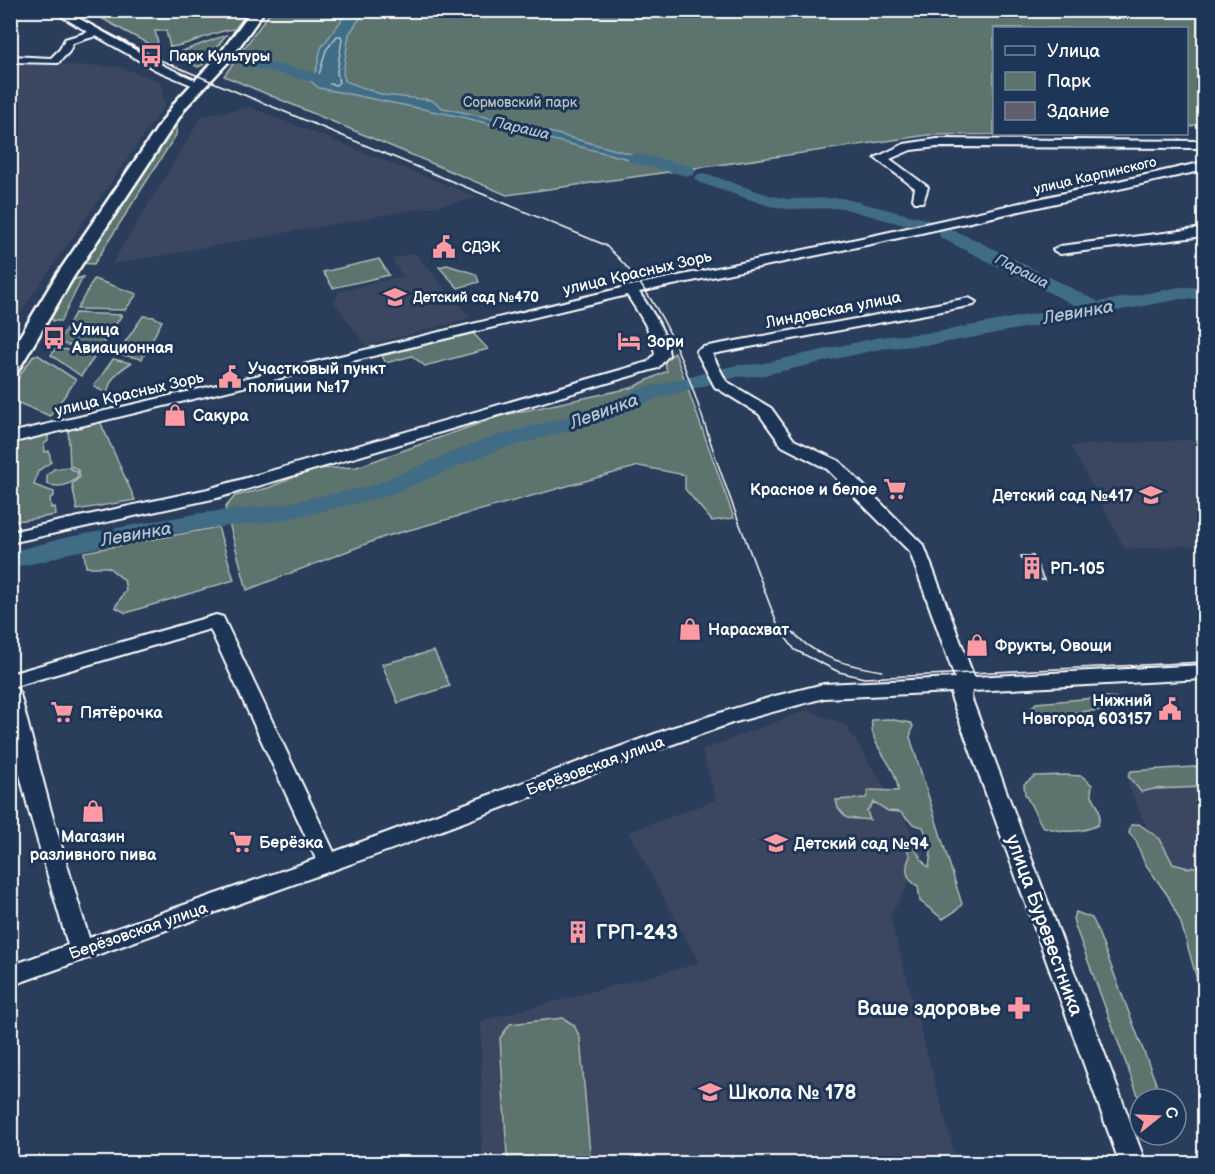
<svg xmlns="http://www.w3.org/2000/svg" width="1215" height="1174" viewBox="0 0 1215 1174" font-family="'Balsamiq Sans',sans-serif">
<rect width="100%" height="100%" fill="#2a3d5b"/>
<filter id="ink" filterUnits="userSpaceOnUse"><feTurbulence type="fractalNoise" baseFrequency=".0167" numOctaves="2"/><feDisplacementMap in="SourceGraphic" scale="12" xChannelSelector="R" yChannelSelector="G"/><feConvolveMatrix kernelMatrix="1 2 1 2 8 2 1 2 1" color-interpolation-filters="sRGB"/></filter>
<g filter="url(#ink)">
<path fill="#3a4760" d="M11,63L119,67L160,81L165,105L11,326Z
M249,107L480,198L112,264L202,116Z
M415,253L471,318L366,346L334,302L339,292L403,276L391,259Z
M1204,439V545L1125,549L1071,446Z
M807,710L846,725L925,853L890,917L957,1163H482L481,1021L699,963L628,832L716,800L702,750Z
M1204,776V931L1154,845L1127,781Z"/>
<path fill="#5d736e" stroke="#aeb9b6" stroke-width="1.5" d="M89,11L248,10V11L235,29C214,30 193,45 170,47L166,31H155L159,47C152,48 100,17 89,11Z
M271,11H1204V123L1187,127L1186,28H994V134H1031L928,135L507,195L224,76Z
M226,35L203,65L198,67L171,55Z
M179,115L176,135L94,264L80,263Z
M379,259L389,275L333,288L323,272Z
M447,265L476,274L479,282L458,288L439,267Z
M83,277L61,321H53L51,318L69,281Z
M94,279L137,294L125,310L77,309Z
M75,313L122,315L98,351L58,343Z
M143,316L154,317L162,321L142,359L117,354Z
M473,333L488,349L425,366L412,356L386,363L382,356Z
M56,348L96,355L81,376L51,355Z
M675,353L734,518L712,521L685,489V475L639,466L384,537L247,590L225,508L235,496L268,488L313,469L357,467L500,416L631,388L667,371L664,360Z
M34,355H38L76,380L50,416L16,402C8,385 25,369 34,355Z
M113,359L131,363C118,371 110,378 107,394L94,386Z
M99,419L135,500L77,510L72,484L80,477C79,470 77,468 70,466L68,426Z
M48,433V441L44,444L45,452L49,451L51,462L38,471L34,485L54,492V496L50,498L51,508L55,507L56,515L11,522L10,443Z
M68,467L77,472L78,477C68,486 60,488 47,484V475L54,469Z
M218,527L234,580L126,613L115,607L126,590L124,580L108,567H86L84,552Z
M434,651L450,686L398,703L382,664Z
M1106,697L1118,698L1124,708L1033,716L1031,709L1036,703Z
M888,719L911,723L913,726L910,737L962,904L957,910L943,919L920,901L918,886C906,880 904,868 910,856L907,849L911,845C919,851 921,863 929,867L931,852L925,845L927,837L923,827L913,824L900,812L888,811L874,802L867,811L870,820L847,818L838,808L836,800L866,798L869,790L898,791C898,764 868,747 872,720Z
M1194,767H1204V787L1154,789L1141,792L1128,776L1131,771Z
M1065,775L1082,776L1092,785L1091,794C1098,805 1102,812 1098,825C1079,834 1061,833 1042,826L1025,794L1024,784L1035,776Z
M1139,824L1160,839L1173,864L1188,868L1204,865V995L1200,990L1181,923L1168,896L1144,862L1136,841L1129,833L1131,825Z
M1076,912L1092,918L1095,924L1162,1099H1140V1101L1075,926L1073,918Z
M563,1018L574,1025L580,1038L590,1154L579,1163H513L507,1156L500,1038L510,1024Z"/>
<path fill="#406c86" stroke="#8ca7b6" stroke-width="1.5" d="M349,10L365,11L349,34L343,73L345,81L383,95L431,100L443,108L523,125L676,166L664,168L462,117L319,88L308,79L316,71L321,48Z"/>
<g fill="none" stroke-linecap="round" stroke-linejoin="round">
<path stroke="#b3c4cf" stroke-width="1.5" d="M337,36H341L342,39L337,72L339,82L336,85L321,82L318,78L326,50Z"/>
<path fill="#406c86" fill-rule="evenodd" d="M243,56L333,77L335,80L327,85L238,64L235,61Z
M636,153L693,167L696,171L693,175L687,176L630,162L627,158L630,154Z
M704,173L772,196L788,199L842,198L929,220L931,224L929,228L922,230L842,208L788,209L769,206L698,182L695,178L698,174Z
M948,228L974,239L1099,302L1181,287H1204V299H1181L937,344L880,349L760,376L737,377L655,399L609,420L498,450L384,497L278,521L201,529L138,540L69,553L45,561L10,568V552L64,538L138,524L201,513L278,505L370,486L482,440L593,410L639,389L737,365L760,364L880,337L937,332L1076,306L941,238L939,234L941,230Z"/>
</g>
<path fill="#605d6d" stroke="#fff" stroke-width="1.5" d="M1021,556H1033L1044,580H1031Z"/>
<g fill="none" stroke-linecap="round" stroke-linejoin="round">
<g stroke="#fff" stroke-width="4">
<path id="minor" d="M51,10H64L164,66L204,84L198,87L194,86L156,70L96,36L73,43L69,52L58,63L10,62V56L51,58L60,49L65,39L88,32Z
M937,139L1204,141V148L937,147L911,150L890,159L928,187L923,202H915L913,199L915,188L875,158L904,144Z
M1204,162V170L876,243L639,292C652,312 666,330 669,355L658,368L217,498L10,543V532L208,489L648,362L655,354C652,331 639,314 627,295L10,443V433L286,369L630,286L876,235Z
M1204,228V236L1060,254L1053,250L1060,246Z
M969,298L976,302L974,305L712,354L726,381L771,408L794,440L839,461L924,546L974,677L1204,665V679L972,691L971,697L1146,1164H1120L951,697L952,692L824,698L732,723L637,757L392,849L10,986V966L68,945L29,811L10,735V674L216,615L223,617L334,852L671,728L775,696L824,684L955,678L910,552L827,469L782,446L759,414L715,387L696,351L703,347ZM210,629L316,859L89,938L51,811L20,694L17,689L12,687Z"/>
</g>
<g stroke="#fff" stroke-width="5">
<path id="major" d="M252,10H265L229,61L186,107L74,276L19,369L17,373L10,375V353L56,276L176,101L219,55Z"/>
</g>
<use href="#minor" fill="#1d3557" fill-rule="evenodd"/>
<use href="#major" fill="#1d3557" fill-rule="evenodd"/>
<path stroke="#fff" stroke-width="1.5" d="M65,10L160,60L605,245C673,306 691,387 720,470C739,523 759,576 779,629L795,650L839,672L864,678L1204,662
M788,626C811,657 845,665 882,671"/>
</g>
</g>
<defs>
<g id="bus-bare" transform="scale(1.8)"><path d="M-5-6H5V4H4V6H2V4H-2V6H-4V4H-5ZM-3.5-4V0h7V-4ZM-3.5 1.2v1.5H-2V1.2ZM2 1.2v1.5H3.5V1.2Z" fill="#ff9aa2" stroke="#1d3557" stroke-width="2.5" paint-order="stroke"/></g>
<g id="civic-bare" transform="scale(1.8)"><path d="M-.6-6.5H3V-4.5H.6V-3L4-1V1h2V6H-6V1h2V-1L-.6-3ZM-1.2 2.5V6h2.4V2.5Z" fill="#ff9aa2" stroke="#1d3557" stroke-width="2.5" paint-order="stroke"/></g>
<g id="school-bare" transform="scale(1.8)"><path d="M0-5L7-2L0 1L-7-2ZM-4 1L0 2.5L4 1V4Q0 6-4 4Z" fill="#ff9aa2" stroke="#1d3557" stroke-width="2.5" paint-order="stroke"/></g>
<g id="hotel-bare" transform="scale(1.8)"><path d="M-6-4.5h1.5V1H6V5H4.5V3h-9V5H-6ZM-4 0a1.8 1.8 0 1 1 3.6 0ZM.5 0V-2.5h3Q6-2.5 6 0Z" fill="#ff9aa2" stroke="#1d3557" stroke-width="2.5" paint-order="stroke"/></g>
<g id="shop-bare" transform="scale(1.8)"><path d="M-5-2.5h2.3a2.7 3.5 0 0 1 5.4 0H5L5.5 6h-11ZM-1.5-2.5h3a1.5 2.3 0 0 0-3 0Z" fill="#ff9aa2" stroke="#1d3557" stroke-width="2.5" paint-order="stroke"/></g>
<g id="supermarket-bare" transform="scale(1.8)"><path d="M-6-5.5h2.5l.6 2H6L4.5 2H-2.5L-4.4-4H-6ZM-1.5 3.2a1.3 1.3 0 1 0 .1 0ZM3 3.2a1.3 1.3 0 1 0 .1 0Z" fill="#ff9aa2" stroke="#1d3557" stroke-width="2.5" paint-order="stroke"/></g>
<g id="building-bare" transform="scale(1.8)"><path d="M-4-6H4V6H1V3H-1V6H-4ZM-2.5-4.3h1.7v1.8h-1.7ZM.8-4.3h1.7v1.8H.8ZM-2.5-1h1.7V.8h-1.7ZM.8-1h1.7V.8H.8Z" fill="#ff9aa2" stroke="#1d3557" stroke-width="2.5" paint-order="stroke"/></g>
<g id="pharmacy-bare" transform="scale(1.8)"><path d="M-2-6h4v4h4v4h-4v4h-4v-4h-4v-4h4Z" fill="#ff9aa2" stroke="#1d3557" stroke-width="2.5" paint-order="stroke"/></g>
</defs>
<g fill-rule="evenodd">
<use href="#bus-bare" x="151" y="56"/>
<use href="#civic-bare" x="444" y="247"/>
<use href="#school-bare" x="395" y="297"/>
<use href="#bus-bare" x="54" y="338"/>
<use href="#hotel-bare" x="629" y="341"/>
<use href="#civic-bare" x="230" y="377"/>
<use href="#shop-bare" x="175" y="415"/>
<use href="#supermarket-bare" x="895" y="489"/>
<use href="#school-bare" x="1151" y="495"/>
<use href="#building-bare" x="1032" y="568"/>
<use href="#shop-bare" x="690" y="629"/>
<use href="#shop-bare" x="977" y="645"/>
<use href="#civic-bare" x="1170" y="709"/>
<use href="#supermarket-bare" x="62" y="712"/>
<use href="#shop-bare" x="93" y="811"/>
<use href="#supermarket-bare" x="241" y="842"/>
<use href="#school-bare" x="776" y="843"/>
<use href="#building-bare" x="578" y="932"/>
<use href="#pharmacy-bare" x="1019" y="1008"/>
<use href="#school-bare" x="710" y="1092"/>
</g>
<g text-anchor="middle" stroke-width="6" stroke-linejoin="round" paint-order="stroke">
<g font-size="14" font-weight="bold" fill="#fff" stroke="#1d3557" text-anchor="start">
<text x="169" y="61">Парк Культуры</text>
<text x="462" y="252">СДЭК</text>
<text x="413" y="302">Детский сад №470</text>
</g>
<g font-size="14" fill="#b6c0be" stroke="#1d3557">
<text x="520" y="107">Сормовский парк</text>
</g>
<g font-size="14" fill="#fff" stroke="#1d3557">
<text transform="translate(1095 175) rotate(-13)" y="5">улица Карпинского</text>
</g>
<g font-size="15" font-style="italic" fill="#b3c4cf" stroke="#1d3557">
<text transform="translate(521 128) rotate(13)" y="5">Параша</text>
<text transform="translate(1022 271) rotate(27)" y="5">Параша</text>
</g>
<g font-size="16" fill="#fff" stroke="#1d3557">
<text transform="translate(637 272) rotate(-13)" y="6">улица Красных Зорь</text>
<text transform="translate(833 309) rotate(-11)" y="6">Линдовская улица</text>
<text transform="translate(129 393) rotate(-13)" y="6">улица Красных Зорь</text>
<text transform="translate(595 765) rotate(-20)" y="6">Берёзовская улица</text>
<text transform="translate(138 930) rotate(-19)" y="6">Берёзовская улица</text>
</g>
<g font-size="16" font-weight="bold" fill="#fff" stroke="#1d3557" text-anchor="start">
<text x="72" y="335">Улица<tspan x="72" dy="18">Авиационная</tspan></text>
<text x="647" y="347">Зори</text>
<text x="248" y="374">Участковый пункт<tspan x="248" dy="18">полиции №17</tspan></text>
<text x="193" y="421">Сакура</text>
<text x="877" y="495" text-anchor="end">Красное и белое</text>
<text x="1133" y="501" text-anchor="end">Детский сад №417</text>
<text x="1050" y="574">РП-105</text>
<text x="708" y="635">Нарасхват</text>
<text x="995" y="651">Фрукты, Овощи</text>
<text x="1152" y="706" text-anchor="end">Нижний<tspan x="1152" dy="18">Новгород 603157</tspan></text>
<text x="80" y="718">Пятёрочка</text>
<text x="93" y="842" text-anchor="middle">Магазин<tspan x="93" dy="18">разливного пива</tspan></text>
<text x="259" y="848">Берёзка</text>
<text x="794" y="849">Детский сад №94</text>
</g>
<g font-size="18" font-style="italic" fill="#b3c4cf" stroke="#1d3557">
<text transform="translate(1078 312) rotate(-10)" y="6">Левинка</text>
<text transform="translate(604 411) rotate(-20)" y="6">Левинка</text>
<text transform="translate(136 534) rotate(-10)" y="6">Левинка</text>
</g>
<g font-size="20" fill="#fff" stroke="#1d3557">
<text transform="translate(1045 925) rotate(70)" y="7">улица Буревестника</text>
</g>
<g font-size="20" font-weight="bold" fill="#fff" stroke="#1d3557" text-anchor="start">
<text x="596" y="939">ГРП-243</text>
<text x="1001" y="1015" text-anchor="end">Ваше здоровье</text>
<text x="728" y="1099">Школа № 178</text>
</g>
</g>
<rect width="1215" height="1174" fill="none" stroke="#1d3557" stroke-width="36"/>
<rect x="18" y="18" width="1179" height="1138" fill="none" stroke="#fff" stroke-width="2" filter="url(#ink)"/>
<rect x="993" y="27" width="195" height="108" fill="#1d3557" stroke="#77869a" stroke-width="1.5"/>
<rect x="1005" y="46" width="30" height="9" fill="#1d3557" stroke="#77869a" stroke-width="1.5"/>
<text x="1047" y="57" font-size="18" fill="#ffffff">Улица</text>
<rect x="1005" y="72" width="30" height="18" fill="#5d736e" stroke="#77869a" stroke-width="1.5"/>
<text x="1047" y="87" font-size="18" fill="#ffffff">Парк</text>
<rect x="1005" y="102" width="30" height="18" fill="#605d6d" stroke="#77869a" stroke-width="1.5"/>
<text x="1047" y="117" font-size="18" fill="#ffffff">Здание</text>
<g transform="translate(1158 1117) rotate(72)"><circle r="28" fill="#1d3557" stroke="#77869a" stroke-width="1.5"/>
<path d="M0-4.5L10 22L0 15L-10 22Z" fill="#ff9aa2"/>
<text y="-9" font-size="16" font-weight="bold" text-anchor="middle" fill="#ffffff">С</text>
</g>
</svg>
